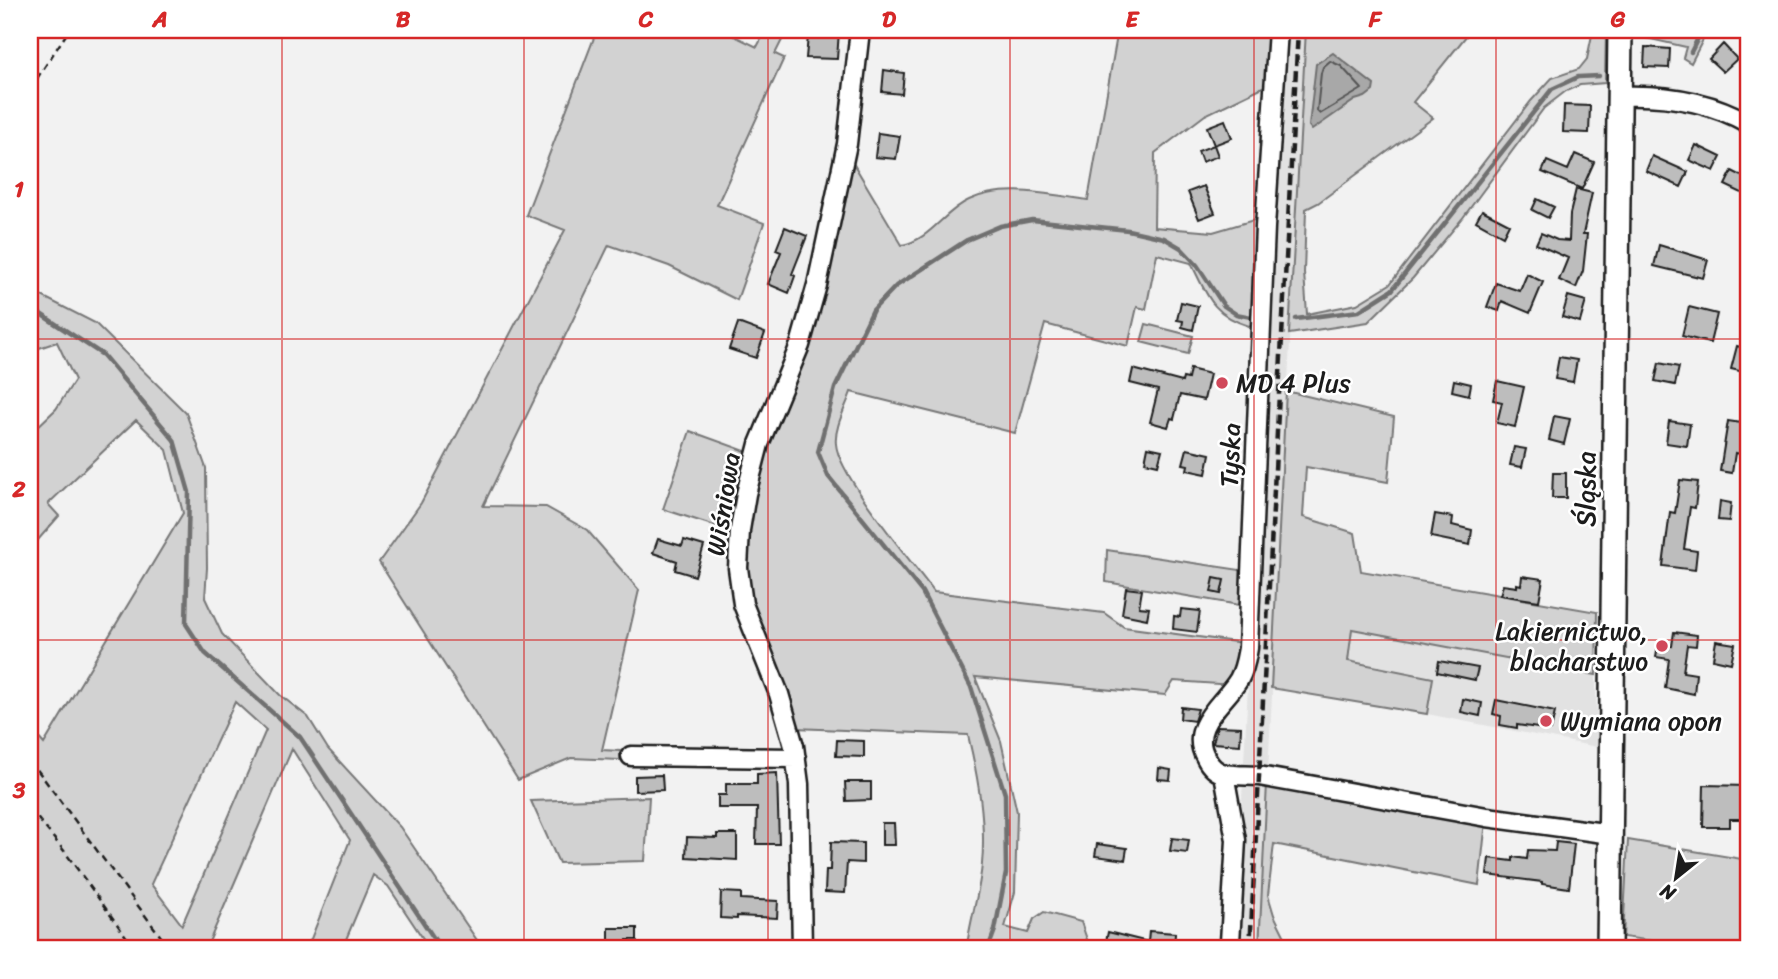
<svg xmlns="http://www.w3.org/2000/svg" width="1778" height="979" viewBox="0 0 1778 979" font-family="Sriracha,sans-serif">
<rect width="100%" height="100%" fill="#f2f2f2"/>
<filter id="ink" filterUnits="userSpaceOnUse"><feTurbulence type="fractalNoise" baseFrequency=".0143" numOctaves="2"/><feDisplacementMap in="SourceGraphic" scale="14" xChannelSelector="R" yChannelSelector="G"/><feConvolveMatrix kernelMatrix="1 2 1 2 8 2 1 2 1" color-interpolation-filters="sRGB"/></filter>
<g filter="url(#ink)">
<path fill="#e2e2e2" d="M1283,30H1306L1259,949H1234Z
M1351,629L1596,675L1597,747L1427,714L1433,678L1348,661Z"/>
<path fill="#d2d2d2" stroke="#777" stroke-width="2" fill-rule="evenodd" d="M597,30H722L757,47L766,30H787L775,54L784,58L717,205L764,223L737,300L669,266L609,245L483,506L546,507L587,530L639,590L602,750L620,751V760L571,758L518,780L379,562L421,503L565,230L526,215Z
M1118,30H1271L1269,84L1205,115L1155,153L1154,227L1213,232L1257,219L1252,325L1249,326C1212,315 1207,295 1191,263L1157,254L1146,309L1137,307L1128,346L1045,324L1015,433L851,392C846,407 834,428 836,444C838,475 913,563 934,592L1104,613L1124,627L1243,643L1250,646L1248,686L1174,681L1165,695L975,677L1001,741L1017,812L1015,892L1005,927L1028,933L1034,919L1044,912L1081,922L1090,948L1097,949H963L968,939C972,914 980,889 982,864C986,821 978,777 968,735L795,728L746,596L748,499L847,159L853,163L902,245C930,240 944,211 969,200C1004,183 1051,195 1088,200Z
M1306,30H1471L1413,102L1433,118L1318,203L1306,209L1304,273L1307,314L1357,304L1390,284L1531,101L1552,78L1579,69L1587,59L1593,30H1606L1605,83L1580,85L1566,91L1544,108L1462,219L1413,278L1368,322L1289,334Z
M1637,30H1708L1691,63L1683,58L1686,47L1637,36Z
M30,290L95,323L186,413L206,468L207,568L205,598L222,634L280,695L308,717L328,749L400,827L483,949H430L388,886L373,875L342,949H307L350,840L292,749L206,949H30V728L44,744L183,513L167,450L136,420L48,504L59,516L30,549V434L56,409L75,380L57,342L30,351ZM235,702L266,730L182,925L151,884Z
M1146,324L1193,336L1188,354L1141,342Z
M1286,391L1394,417L1388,482L1306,467L1303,517L1355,533L1361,571L1597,612L1596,675L1352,629L1348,661L1433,678L1427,714L1271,688Z
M690,431L751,453L724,529L663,509Z
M1107,550L1247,571L1245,606L1106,582Z
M1267,783L1486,821L1479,885L1274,844L1268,895L1274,915L1291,949H1259Z
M649,797L645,861L559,863L531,801Z
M1628,840L1748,860V949H1712L1623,937Z"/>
<path fill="#a8a8a8" stroke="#707070" stroke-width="2" d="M1333,53L1374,85L1373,91L1365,97L1355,100L1312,130L1309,126L1316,64Z"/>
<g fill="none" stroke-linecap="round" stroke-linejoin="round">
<path stroke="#545454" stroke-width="2" d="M1330,61L1341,66L1362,89L1320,114L1317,111L1321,73L1323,67Z"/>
<path stroke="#707070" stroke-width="4.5" d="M1691,52L1702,30
M30,307L103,355L174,440L189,492L186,624L205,653L300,737L441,949
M1296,319L1359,311L1392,290L1552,89L1578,77L1599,76
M988,949L995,930L1006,873L1005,794L971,687L922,592L828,476L818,452L835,388L873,310L896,286L967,240L1000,226L1032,220L1128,230L1164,238L1181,248L1197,265L1224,306L1236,314L1251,317"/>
</g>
<path fill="#bdbdbd" stroke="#1c1c1c" stroke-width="2" d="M817,30L839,31L837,59L806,58L808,36L817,37Z
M1723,44L1737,59L1723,72L1709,59Z
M1645,47L1670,49L1669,68L1644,67Z
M884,70L904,73L902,94L882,92Z
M1564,105L1590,106L1589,133L1563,132Z
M1225,120L1232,138L1214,145L1207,127Z
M878,133L900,136L896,159L875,157Z
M1214,145L1218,156L1202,162L1198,151Z
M1696,145L1721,157L1714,171L1689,160Z
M1575,154L1594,162L1582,189L1542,172L1547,161L1568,170Z
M1652,156L1688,172L1681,187L1646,171Z
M1732,171L1748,179V196L1725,185Z
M1204,186L1215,213L1199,219L1188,192Z
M1576,189L1592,193L1583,234H1587L1583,271L1576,288L1559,280L1568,258L1536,244L1541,233L1557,240L1569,241L1570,214Z
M1537,199L1554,207L1548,218L1532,210Z
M1482,210L1509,224L1503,236L1476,221Z
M785,227L807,236L792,274L795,276L789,293L768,284L781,252L776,250Z
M1659,245L1708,260L1703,278L1654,266Z
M1527,274L1543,282L1530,313L1502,301L1499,311L1487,307L1496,283L1520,291Z
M1568,296L1586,301L1580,322L1562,317Z
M1181,302L1198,306L1193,330L1182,327L1183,321L1177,320Z
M1689,307L1717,314L1710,343L1682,336Z
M738,323L765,333L756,358L729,349Z
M1737,346L1748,349V373L1731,369Z
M1559,357L1577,360L1573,382L1555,379Z
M1659,363L1679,367L1675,385L1655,381Z
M1133,369L1182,382L1183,378L1188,379L1190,369L1210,374L1204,400L1180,395L1174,419L1171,418L1168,427L1150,422L1158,390L1130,383Z
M1454,380L1471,384L1469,395L1452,391Z
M1497,381L1524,387L1515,427L1497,423L1502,402L1493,400Z
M1554,416L1570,419L1564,444L1549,440Z
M1669,421L1690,424L1687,446L1666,443Z
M1728,421L1748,424V455L1735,453L1732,473L1720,471Z
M1148,447L1162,450L1158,465L1145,462Z
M1514,447L1526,449L1522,467L1510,465Z
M1187,449L1210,454L1206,474L1187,470L1188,465L1183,464Z
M1553,473H1566V498H1552Z
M1680,480L1698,482L1695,508L1690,507L1684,549L1697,551L1695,570L1663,566L1670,512L1675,513Z
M1720,501L1731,503L1729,521L1718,520Z
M1435,514L1453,517L1452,525L1472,530L1470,545L1431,537Z
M658,539L682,546L684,540L704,546L695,576L675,570L677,561L653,553Z
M1522,576L1543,579L1539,601L1500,595L1503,585L1517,587V584L1521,585Z
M1214,578L1224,580L1221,594L1211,592Z
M1126,588L1142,590L1139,607L1149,608L1147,619L1122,614Z
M1181,609L1200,611L1197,632L1173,629L1174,616L1180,617Z
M1674,632L1697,635L1696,646L1687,645L1683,672L1696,674L1694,694L1665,688L1669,659L1656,657L1658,644L1672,646Z
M1716,641L1735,644L1731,663L1713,659Z
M1439,661L1478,668L1475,680L1437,672Z
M1463,699L1482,703L1480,716L1461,712Z
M1496,700L1555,712L1551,730L1517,725V728L1500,725L1501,716L1493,714Z
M1181,707L1198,709L1194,721L1180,719Z
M1217,726L1241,727L1240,745L1213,743Z
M837,740L864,741V757L836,756Z
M1159,768L1171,770L1170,780L1158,779Z
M777,773L779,844H756L757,808H718V795H726V784H757V774Z
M662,775L663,790L635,791V776Z
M845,782H871V800L846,801Z
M1704,785L1748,786V819H1730V827H1703Z
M882,823H894L895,845H882Z
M717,834H737V860L686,857L687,837L717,838Z
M1172,838L1189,840L1187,853L1170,851Z
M831,842L863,843V863L847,862L845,893L825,892L826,870H830Z
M1556,842L1574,844L1569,888L1542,884V882L1487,875L1489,858L1513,861V857L1527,859L1528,850L1555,851Z
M1097,844L1127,848L1125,860L1095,856Z
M721,892L741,893V899L778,901L777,918L737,916V919L720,918Z
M609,928H637V940H627V949H609Z
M1149,931L1175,933L1174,949H1116L1105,946L1108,932L1148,942Z"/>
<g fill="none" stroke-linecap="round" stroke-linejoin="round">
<g stroke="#1c1c1c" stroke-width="23">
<path id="minor" d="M1278,30L1265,227L1248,648C1246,659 1245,668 1239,679C1225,703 1187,726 1206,758C1210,766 1217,773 1226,774C1237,776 1248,775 1259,776L1487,817L1611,834
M1618,96C1664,94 1708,100 1748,123
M631,756L796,758
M1224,774L1236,840L1230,942
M802,949L799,784L794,746L779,694L743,604L738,568L740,530L746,494L759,444L800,345L817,285L847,144L860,30"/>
</g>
<g stroke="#1c1c1c" stroke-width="28">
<path id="major" d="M1609,949L1620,30"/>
</g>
<path stroke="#1c1c1c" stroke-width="2.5" stroke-dasharray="7 5" stroke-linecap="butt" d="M30,89L69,30
M30,760L170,949
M30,809L65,852L135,949"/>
<use href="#minor" stroke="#fff" stroke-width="18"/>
<use href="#major" stroke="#fff" stroke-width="23"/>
<path stroke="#1c1c1c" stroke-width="4.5" stroke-dasharray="10 5" stroke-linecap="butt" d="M1250,949L1298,30"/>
</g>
</g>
<path fill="none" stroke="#d62828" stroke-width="2" stroke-opacity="0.55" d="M282,30V949M524,30V949M768,30V949M1010,30V949M1254,30V949M1496,30V949M30,339H1748M30,640H1748"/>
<g fill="#d1495b" stroke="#fff" stroke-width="2.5">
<circle cx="1222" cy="383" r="7"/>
<circle cx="1662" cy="646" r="7"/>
<circle cx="1546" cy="721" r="7"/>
</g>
<g text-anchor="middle" stroke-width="5" stroke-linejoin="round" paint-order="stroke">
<g font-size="26" fill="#1c1c1c" stroke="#fff" text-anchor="start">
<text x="1236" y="392">MD 4 Plus</text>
<text x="1648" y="640" text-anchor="end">Lakiernictwo,<tspan x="1648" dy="30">blacharstwo</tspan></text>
<text x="1560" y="730">Wymiana opon</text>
</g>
<g font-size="26" fill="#1c1c1c" stroke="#fff">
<text transform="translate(1230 455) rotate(-88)" y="9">Tyska</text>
<text transform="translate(1586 489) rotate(-90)" y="9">Śląska</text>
<text transform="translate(723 504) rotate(-81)" y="9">Wiśniowa</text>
</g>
</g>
<rect width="1778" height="979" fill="none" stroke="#fff" stroke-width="77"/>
<g transform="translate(1676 878) rotate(210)" stroke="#ffffff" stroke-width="5" paint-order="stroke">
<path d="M0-5L12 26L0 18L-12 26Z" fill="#1c1c1c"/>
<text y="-10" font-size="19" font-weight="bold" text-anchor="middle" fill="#1c1c1c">N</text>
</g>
<rect x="38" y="38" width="1702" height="902" fill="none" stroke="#d62828" stroke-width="2.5"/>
<g font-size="23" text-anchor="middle" font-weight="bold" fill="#d62828">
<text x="160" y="27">A</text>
<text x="403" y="27">B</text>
<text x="646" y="27">C</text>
<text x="889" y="27">D</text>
<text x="1132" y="27">E</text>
<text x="1375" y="27">F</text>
<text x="1618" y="27">G</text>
<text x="19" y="197">1</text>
<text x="19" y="497">2</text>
<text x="19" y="798">3</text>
</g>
</svg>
